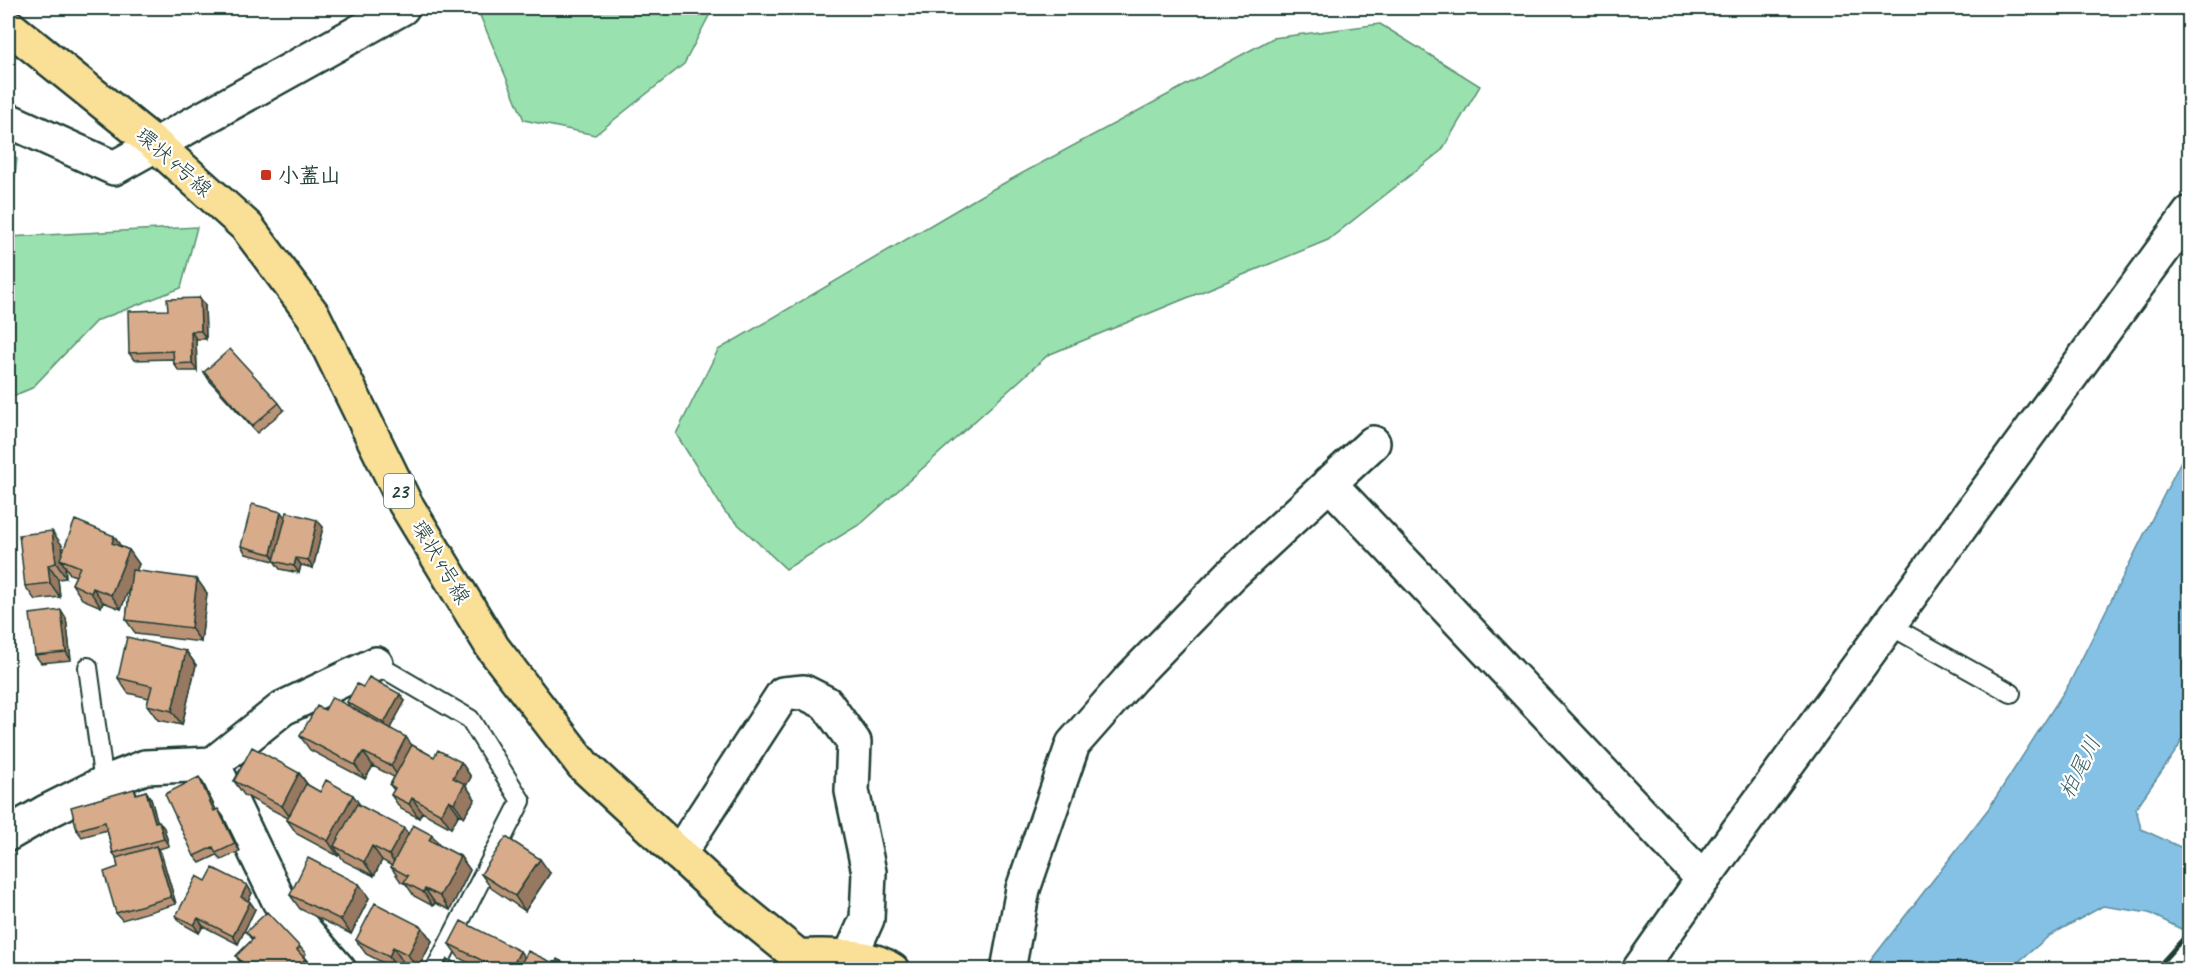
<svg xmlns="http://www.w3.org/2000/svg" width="2197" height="977" viewBox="0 0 2197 977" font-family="Caveat,'Klee One',sans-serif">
<rect width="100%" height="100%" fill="#fff"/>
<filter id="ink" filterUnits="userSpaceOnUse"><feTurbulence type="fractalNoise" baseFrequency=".0167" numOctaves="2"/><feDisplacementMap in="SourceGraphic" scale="12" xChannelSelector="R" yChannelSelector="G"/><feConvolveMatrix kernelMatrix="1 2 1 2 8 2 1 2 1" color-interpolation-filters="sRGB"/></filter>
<g filter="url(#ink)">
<path fill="#99e1af" stroke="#5c8f72" stroke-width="1.5" d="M479,8H713L684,64L595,135L524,120L479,13Z
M1380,24L1480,86L1442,150L1328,240L1048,355L862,523L786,569L725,512L676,434L718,350L982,195L1273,38Z
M8,153L17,159L8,229Z
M197,227L181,288L96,321L32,388L8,398V237Z"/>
<path fill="#84c1e4" stroke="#5c8c9e" stroke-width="1.5" d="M2189,445V722L2178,748L2136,808L2141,829L2189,851V933L2149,913L2103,906L2049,936L2010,969H1864L1989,808L2069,684Z"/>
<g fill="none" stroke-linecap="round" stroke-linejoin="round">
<g stroke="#1f3d34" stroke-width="22">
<path id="service" d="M1889,625L2011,693
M376,664L470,719L521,801L435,970
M88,667L104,783"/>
</g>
<g stroke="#1f3d34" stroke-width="38">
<path id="minor" d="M8,120L114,168L402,8
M1329,483L1703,879
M213,764L279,901L339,970
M8,834L46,812L104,783L145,767L213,764L283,708L376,664
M679,854L783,694L804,692L826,703L854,742L852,791L869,872L867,919L850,957
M1008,970L1023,889L1073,744L1132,677L1231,575L1373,443"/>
</g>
<g stroke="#1f3d34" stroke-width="38">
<path id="tertiary" d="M1639,970L1703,879L2190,213"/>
</g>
<g stroke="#1f3d34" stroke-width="38">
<path id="primary" d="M8,26L156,145L247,227L313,315L405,503L493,648L583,765L729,900L815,970
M797,956C827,957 866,952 892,970"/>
</g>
<use href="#service" stroke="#fff" stroke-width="18"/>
<use href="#minor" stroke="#fff" stroke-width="33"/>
<use href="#tertiary" stroke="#fff" stroke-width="33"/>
<use href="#primary" stroke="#fadf96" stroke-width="33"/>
<path stroke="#1f3d34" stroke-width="4.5" d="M2155,970L2190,931"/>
</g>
<path fill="#ba9377" stroke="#1f3d34" stroke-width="1.5" d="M205,305L206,339H196L197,371H179L174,364L173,359L134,360L129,353L168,310Z
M204,372L279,403L284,410L257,433L209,380Z
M286,518L323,527L313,568L301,565L299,573L280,569L274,561L246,554L241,546Z
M62,545L63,552L122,547L129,550L139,564L136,571L207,593L201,642L136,634L126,620L130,586L121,609L103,602L101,607L82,599L72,584L76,576L70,574L65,566L66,578L58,579L60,597L35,600L25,586Z
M61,610L66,618L71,660L41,663L35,655Z
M186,651L196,665L182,725L158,720L147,705L149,698L128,693L118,678Z
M363,687L405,701L390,728L412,745L434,757L461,762L471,777L466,786L475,799L464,817L459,814L451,828L422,812L419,818L401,809L391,795L394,790L390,785L394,777L373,766L365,779L310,750L300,736L325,710L349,706L347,702Z
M299,773L308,785L320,792L361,806L408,834L439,845L460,856L470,870L450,910L435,903L433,906L414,896L406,884L401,882L391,867L392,866L382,860L374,876L344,861L339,854L338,856L297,834L287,820L288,818L244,795L234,781Z
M204,785L216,810L223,816L240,851L221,860L217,855L200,863L194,856Z
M134,789L137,794L146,791L151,799L157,821L164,828L169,846L159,849L161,853L176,904L122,920L116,913L118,867L116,857L113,853L107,830L82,837L77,830Z
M550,873L525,911L491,888L481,874Z
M206,881L247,885L252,893L248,901L250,902L255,909L238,944L203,926L199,933L181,923L176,916Z
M359,884L369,898L351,934L300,909L290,895Z
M422,927L432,941L418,969L403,962L399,969H395L366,954L356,940Z
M246,932L300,947L306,954L303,957L311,967L308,969H247L241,964L236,956L252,940Z
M449,944L525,958L577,969H481L459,958Z"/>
<path fill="#977861" stroke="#1f3d34" stroke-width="1.5" d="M200,298L205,305L206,339L201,331Z
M191,331L196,339L197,371L192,363Z
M281,512L287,520L276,561L271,554Z
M317,520L323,527L313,568L308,560Z
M52,531L62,545L64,561L60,559L65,566L66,578L56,563Z
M114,536L124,551L112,543Z
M129,550L139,564L121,609L111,595Z
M296,558L301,565L299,573L294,566Z
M48,565L58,579L60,597L50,583Z
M197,579L207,593L201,642L191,628Z
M93,588L103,602L101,607L91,593Z
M61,610L66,618L71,660L66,652Z
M186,651L196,665L182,725L172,711Z
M400,694L405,701L389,730L384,723Z
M406,737L416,751L401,781L391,766Z
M363,752L373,766L365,779L355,765Z
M461,762L471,777L466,786L475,799L464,817L454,803L453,778Z
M299,773L309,787L292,820L282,806Z
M199,777L204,785L220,818L214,811Z
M146,791L151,799L160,830L155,822Z
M353,795L363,809L334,846L339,854L338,856L328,841Z
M412,798L422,812L419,818L409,804Z
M449,800L459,814L451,828L441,814Z
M218,809L223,816L240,851L235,844Z
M159,821L164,828L169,846L164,839Z
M404,828L414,842L399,870L389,855Z
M432,835L442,849L429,840Z
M156,846L161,853L176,904L171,897Z
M372,846L382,860L374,876L364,862Z
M460,856L470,870L450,910L440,896Z
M540,859L550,873L525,911L515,896Z
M359,884L369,898L351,934L341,920Z
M247,885L252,893L246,905L241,897Z
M425,889L435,903L433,906L423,892Z
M250,902L255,909L238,944L233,936Z
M198,918L203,926L199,933L194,925Z
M422,927L432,941L418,969L408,955Z
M393,947L403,962L399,969H397L389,957Z
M520,951L530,965L528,969H511Z"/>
<path fill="#d8ab8a" stroke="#1f3d34" stroke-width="1.5" d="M200,298L201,331H191L192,363L174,364L173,351L129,353L128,311L168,310L167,299Z
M230,349L279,403L252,426L204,372Z
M252,504L281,512L271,554L241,546Z
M287,512L317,520L308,560L296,558L294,566L274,561Z
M75,520L114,536L112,543L129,550L111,595L93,588L91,593L72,584L80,567L60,559Z
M52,531L56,563L48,565L50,583L25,586L19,535Z
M132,570L197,579L191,628L126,620Z
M61,610L66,652L35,655L30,614Z
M127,637L186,651L172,711L147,705L152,686L118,678Z
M369,677L400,694L384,723L347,702L357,684L363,687Z
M332,697L406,737L391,766L363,752L355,765L300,736L317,706L325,710Z
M412,745L434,757L438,750L461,762L453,778L465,784L454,803L449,800L441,814L412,798L409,804L391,795L395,788L390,785Z
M252,747L299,773L282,806L234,781Z
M199,777L214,811L218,809L235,844L216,853L213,847L194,856L165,794Z
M326,780L353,795L328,841L287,820L306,784L320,792Z
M134,789L136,794L146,791L155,822L159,821L164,839L113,853L105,822L77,830L71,807Z
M357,804L404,828L389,855L372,846L364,862L334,846Z
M413,825L432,835L429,840L460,856L440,896L425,889L423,892L404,882L408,876L391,867Z
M506,837L540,859L515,896L481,874Z
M156,846L171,897L116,913L104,872L118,867L116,858Z
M308,858L359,884L341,920L290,895Z
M213,868L247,885L241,897L250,902L233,936L198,918L194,925L176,916L197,876L206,881Z
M375,903L422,927L408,955L393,947L389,957L356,940Z
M267,912L300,947L297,950L305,959L295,969H249L236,956L253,939L246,932Z
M461,921L520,951L511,969H499L449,944Z
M528,951L555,964L557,959L577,969H518Z
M447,959L466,969H442Z"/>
</g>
<rect fill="#c8321e" stroke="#fff" stroke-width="2" x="260" y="169" width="12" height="12" rx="3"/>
<g text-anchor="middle" stroke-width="4.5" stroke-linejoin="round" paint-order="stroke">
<rect fill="#fff" stroke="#627771" stroke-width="1.5" x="384" y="474" width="30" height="34" rx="4.5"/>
<g font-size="20" font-weight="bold" fill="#1f3d34">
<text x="399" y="498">23</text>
</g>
<g font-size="21" fill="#1f3d34" stroke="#fff">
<text transform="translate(174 162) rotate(41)" y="7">環状4号線</text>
<text transform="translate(441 562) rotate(59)" y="7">環状4号線</text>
</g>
<g font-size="21" font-weight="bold" fill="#1f3d34" stroke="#fff" text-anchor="start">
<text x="278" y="182">小蓋山</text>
</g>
<g font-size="22" font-style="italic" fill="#385e60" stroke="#fff">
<text transform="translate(2079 767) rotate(-63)" y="8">柏尾川</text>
</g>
</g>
<rect width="2197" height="977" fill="none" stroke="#fff" stroke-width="30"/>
<rect x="15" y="15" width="2167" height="947" fill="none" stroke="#1f3d34" stroke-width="2" filter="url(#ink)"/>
</svg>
